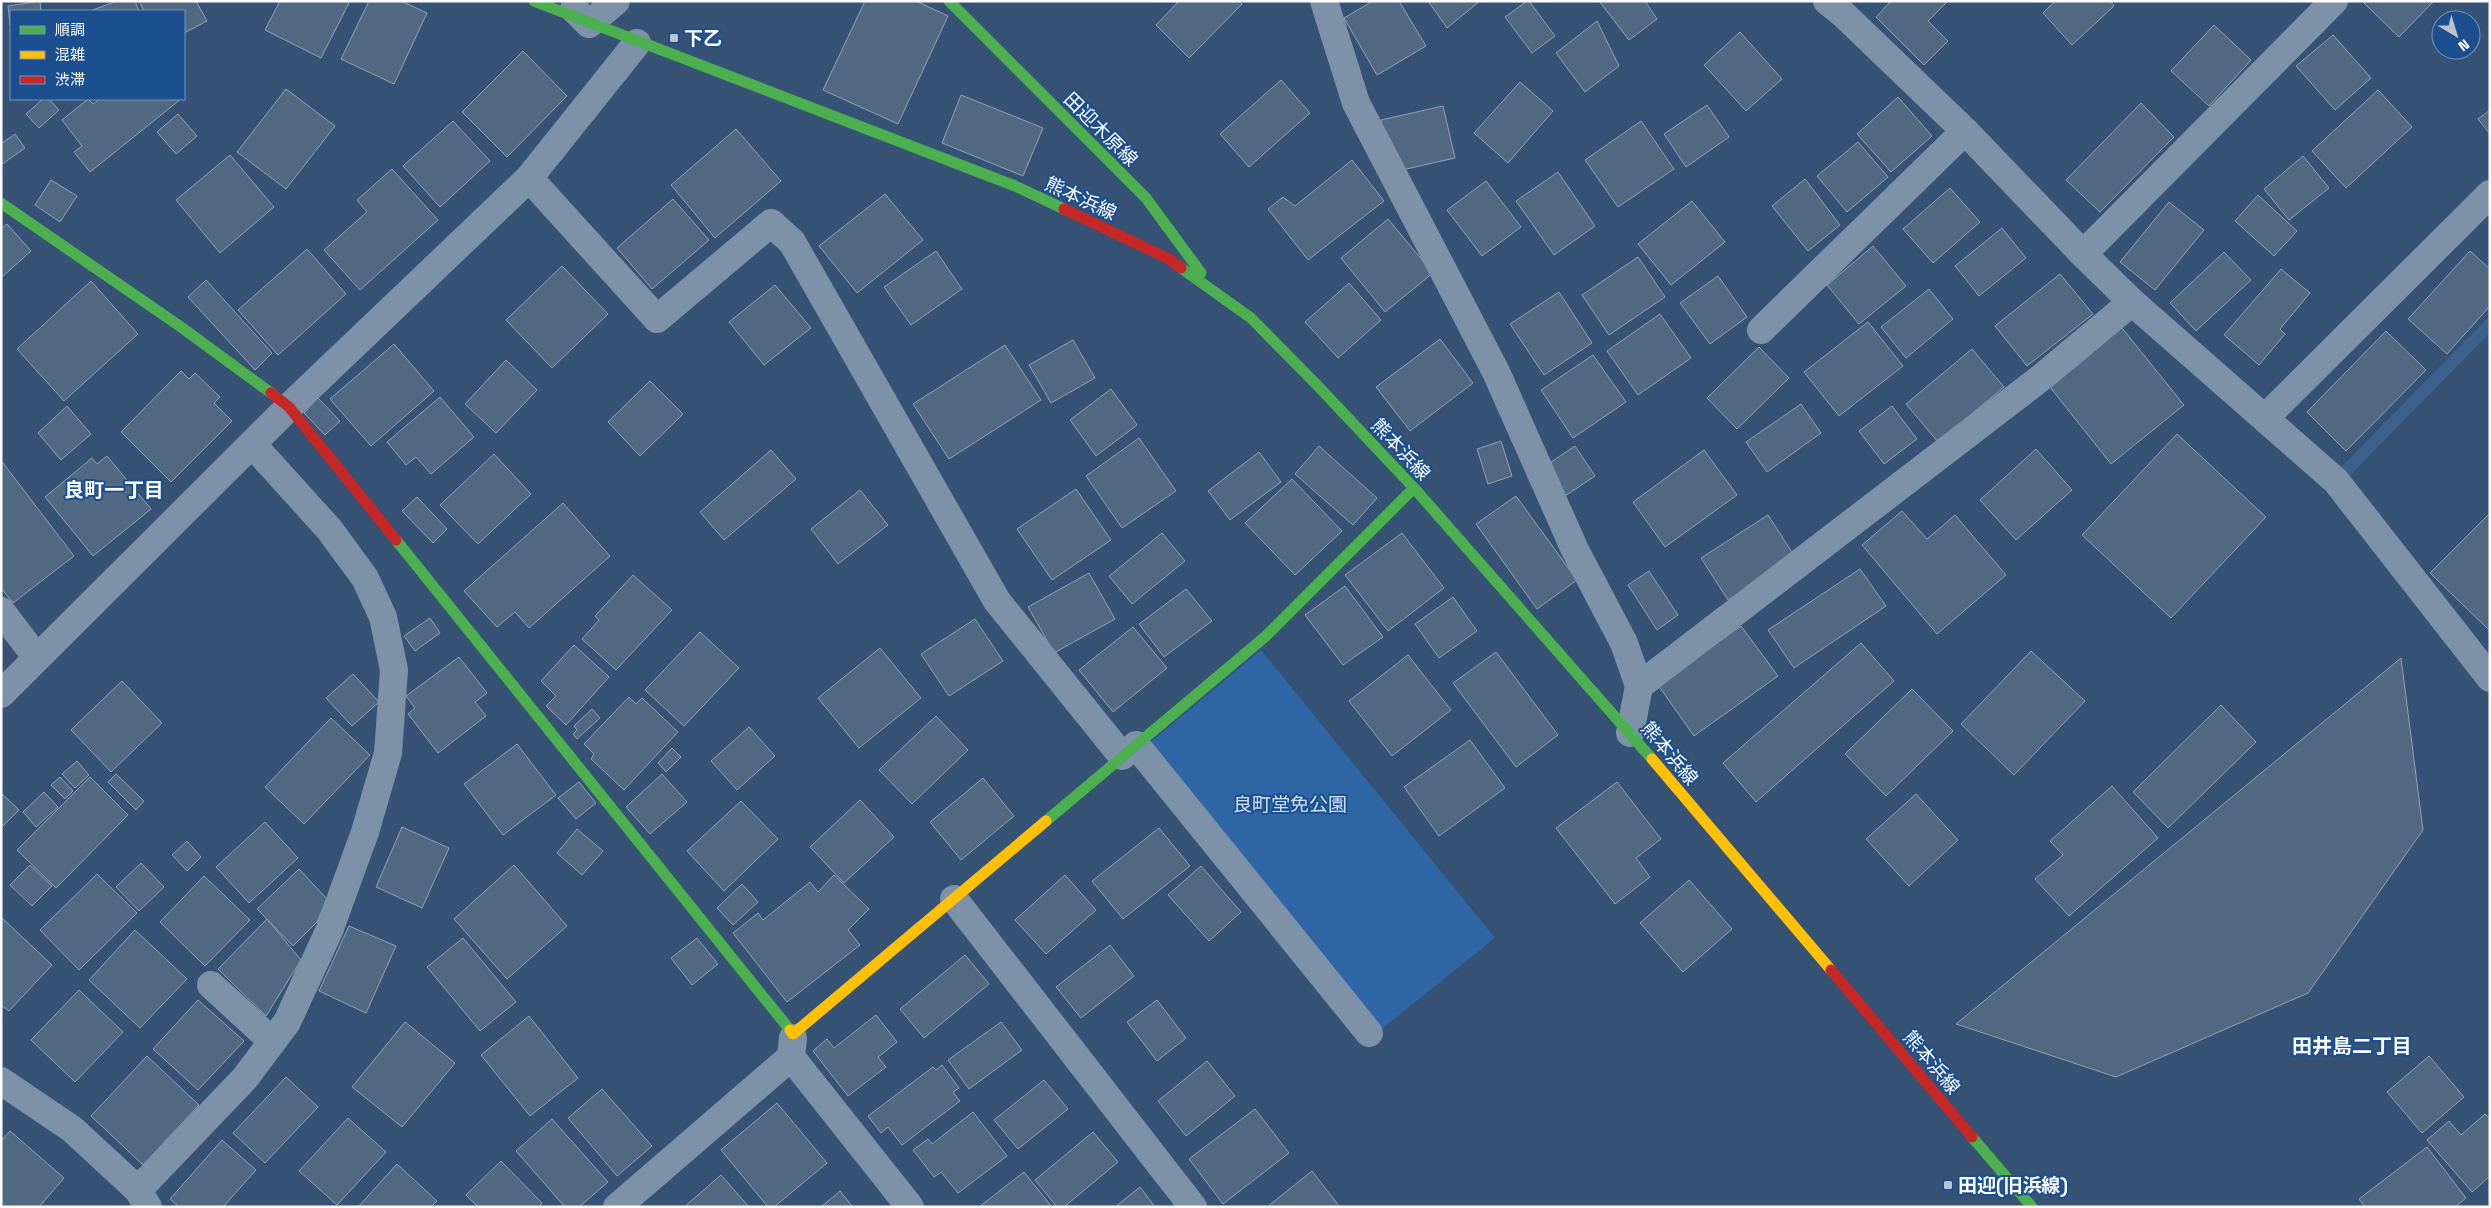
<svg xmlns="http://www.w3.org/2000/svg" width="2491" height="1208" viewBox="0 0 2491 1208" font-family="'Space Grotesk','Noto Sans JP',sans-serif">
<rect width="100%" height="100%" fill="#365274"/>
<path fill="#2f66a5" d="M1261,650L1495,938L1378,1032L1146,746Z"/>
<g fill="none" stroke-linecap="round" stroke-linejoin="round">
<path stroke="#3b618d" stroke-width="12" d="M2336,481L2490,324"/>
</g>
<path fill="#526984" stroke="#92a2b6" d="M40,1L41,11H11L10,25L8,6Z
M117,1H135L139,11H90Z
M139,1H196L207,21L184,33V11H144Z
M280,1H350L321,58L265,30Z
M369,1H401L427,13L394,84L341,59Z
M865,1H916L948,16L898,124L823,90Z
M1179,1H1239L1242,4L1189,58L1156,25Z
M1373,1H1399L1426,46L1377,75L1344,18Z
M1428,1H1480L1447,28Z
M1527,1H1529L1555,36L1532,53L1505,17Z
M1599,1H1645L1657,19L1629,40Z
M1891,1H1948L1928,21L1948,41L1924,65L1876,17Z
M2055,1H2110L2114,6L2072,45L2043,13Z
M2366,1H2434L2399,37L2364,3Z
M1597,21L1619,66L1585,92L1556,53Z
M2214,25L2251,60L2209,106L2171,71Z
M1740,32L1782,79L1746,111L1704,65Z
M2333,35L2371,78L2335,110L2296,66Z
M523,51L567,96L507,157L462,112Z
M1281,80L1310,113L1249,167L1220,134Z
M1520,82L1553,111L1508,163L1474,133Z
M286,89L335,126L286,189L237,152Z
M2378,90L2412,127L2346,188L2312,151Z
M961,95L1043,128L1023,176L942,143Z
M1898,97L1932,136L1891,172L1857,134Z
M43,99H49L59,110L39,128L26,114Z
M88,99L93,104L100,99H181L90,172L74,152L82,146L62,120Z
M2141,103L2174,137L2100,212L2066,180Z
M1707,105L1729,137L1686,167L1664,134Z
M1443,106L1455,158L1393,172L1381,120Z
M2490,110V134L2478,119Z
M178,114L197,136L176,154L157,132Z
M453,121L490,161L440,207L403,166Z
M1641,121L1674,169L1618,207L1585,160Z
M736,129L781,181L715,238L671,185Z
M15,134L25,148L1,165V144Z
M1858,142L1888,177L1847,212L1817,176Z
M230,155L274,207L220,253L176,200Z
M2303,156L2329,188L2289,220L2264,189Z
M1352,160L1384,201L1308,260L1268,209L1283,197L1295,206Z
M392,169L438,220L360,290L324,250L367,212L357,200Z
M1558,172L1595,226L1554,255L1516,201Z
M1805,179L1840,225L1808,251L1772,206Z
M51,180L77,196L60,222L35,205Z
M1486,181L1521,227L1482,256L1447,210Z
M1950,188L1980,222L1933,263L1903,229Z
M885,194L923,240L857,293L819,246Z
M2258,195L2297,231L2274,256L2235,221Z
M673,199L709,240L652,289L617,248Z
M1692,201L1725,242L1671,285L1638,244Z
M2169,202L2204,230L2155,290L2120,262Z
M1388,219L1433,273L1385,312L1341,258Z
M7,224L31,251L1,278V229Z
M2002,228L2026,258L1979,296L1955,266Z
M1873,246L1906,286L1859,324L1827,285Z
M307,249L346,294L278,355L238,310Z
M936,251L962,289L911,325L884,287Z
M2470,251L2490,269V306L2447,354L2408,319Z
M2224,252L2251,280L2196,331L2170,303Z
M1638,257L1665,297L1609,335L1582,295Z
M562,266L608,314L552,368L506,320Z
M2281,269L2310,293L2280,329L2285,334L2259,365L2224,335Z
M2060,274L2093,314L2027,366L1995,326Z
M1718,276L1747,317L1710,344L1680,303Z
M206,280L272,353L255,370L188,297Z
M91,281L138,334L64,401L17,349Z
M1349,283L1381,320L1338,358L1305,322Z
M775,285L811,328L764,365L729,322Z
M1929,289L1953,319L1906,358L1881,327Z
M1559,292L1592,343L1544,375L1510,324Z
M1660,314L1691,358L1638,395L1607,351Z
M1868,322L1903,366L1839,416L1804,372Z
M2118,323L2184,405L2111,464L2042,377Z
M2386,331L2426,370L2346,451L2307,412Z
M1440,339L1473,383L1410,431L1376,387Z
M1073,340L1095,378L1051,403L1029,365Z
M394,344L434,391L371,446L330,399Z
M1005,345L1041,400L949,459L913,404Z
M1759,347L1789,378L1737,429L1707,398Z
M1972,349L2004,387L1938,442L1906,404Z
M1593,355L1626,402L1573,438L1541,390Z
M506,360L537,390L496,433L465,404Z
M181,371L189,379L195,373L220,397L214,403L232,421L171,482L121,432Z
M650,381L683,414L640,456L608,422Z
M1111,389L1137,425L1096,456L1070,420Z
M440,397L474,437L431,474L416,457L406,465L387,442Z
M318,398L340,421L325,435L304,413Z
M1801,404L1821,433L1767,472L1746,442Z
M67,406L91,434L61,460L38,433Z
M1892,406L1917,439L1884,464L1859,431Z
M2177,434L2266,517L2171,618L2082,535Z
M1139,438L1176,491L1122,528L1086,476Z
M1501,441L1512,476L1488,484L1477,449Z
M1319,446L1377,498L1353,525L1295,474Z
M1575,446L1595,476L1565,496L1545,466Z
M2036,449L2072,490L2016,540L1980,500Z
M771,450L796,479L724,540L700,512Z
M1704,450L1737,495L1665,547L1633,502Z
M1259,452L1281,482L1230,520L1208,491Z
M494,454L531,494L478,544L440,505Z
M107,456L151,509L93,556L45,497L92,458L97,464Z
M3,463L74,556L13,603L1,588V465Z
M1292,479L1342,531L1295,575L1245,523Z
M1076,489L1111,540L1052,580L1017,529Z
M860,490L888,525L838,564L811,529Z
M1516,496L1577,580L1537,609L1476,524Z
M417,497L447,529L433,543L402,511Z
M563,503L610,556L529,628L515,612L497,627L464,591Z
M1902,511L1927,539L1955,515L2006,575L1937,634L1862,545Z
M2490,513V628L2488,629L2430,573Z
M1768,515L1795,557L1728,600L1701,558Z
M1162,533L1185,561L1132,604L1109,576Z
M1402,533L1444,588L1388,631L1345,575Z
M1860,569L1886,606L1794,668L1768,630Z
M1649,571L1678,615L1657,630L1628,585Z
M1089,573L1115,619L1054,653L1028,607Z
M633,575L672,610L616,670L582,639L599,620L595,616Z
M1345,586L1383,637L1343,665L1305,615Z
M1186,589L1212,621L1164,657L1139,624Z
M1453,597L1477,631L1439,658L1415,624Z
M430,618L440,633L415,651L404,636Z
M975,619L1003,661L949,696L921,654Z
M1741,626L1778,676L1694,736L1658,685Z
M1133,627L1167,668L1113,712L1079,670Z
M700,632L739,668L684,726L645,690Z
M1861,643L1894,681L1756,802L1723,763Z
M574,645L609,677L566,725L546,706L556,696L541,681Z
M880,648L921,698L859,748L818,698Z
M2031,651L2085,701L2014,775L1961,724Z
M1496,652L1558,735L1516,767L1453,683Z
M1408,655L1451,710L1392,756L1349,701Z
M459,657L487,693L475,702L486,716L438,753L408,714L415,708L406,696Z
M2401,658L2423,830L2308,993L2116,1077L1956,1024Z
M353,674L379,702L352,726L326,698Z
M122,681L162,723L111,772L71,730Z
M1912,689L1953,731L1886,796L1845,754Z
M629,697L636,704L642,698L678,732L624,790L591,759L594,754L584,744Z
M2221,705L2256,742L2168,828L2133,792Z
M592,709L600,718L577,739L573,734L577,730L574,726Z
M936,716L968,750L912,804L879,770Z
M331,718L370,755L304,824L265,787Z
M749,727L775,756L737,790L711,761Z
M1470,740L1505,788L1439,836L1404,787Z
M517,744L556,795L503,835L464,784Z
M672,748L681,757L666,772L658,763Z
M77,761L89,775L75,788L62,774Z
M116,774L144,801L136,810L108,782Z
M662,774L687,802L650,834L626,807Z
M60,777L73,791L65,799L51,785Z
M90,777L128,815L56,888L17,850Z
M983,778L1014,816L961,860L930,822Z
M579,782L596,803L576,819L558,798Z
M1617,782L1661,839L1636,858L1650,877L1615,904L1556,828Z
M2112,786L2158,838L2069,916L2035,879L2063,855L2050,841Z
M44,792L58,807L36,827L23,812Z
M1,793L19,810L1,828Z
M1916,794L1958,840L1909,886L1866,839Z
M860,800L894,837L844,883L810,847Z
M741,801L778,839L724,891L687,851Z
M265,822L298,858L249,903L216,867Z
M402,827L449,848L422,908L376,887Z
M1159,828L1190,866L1123,919L1092,881Z
M577,829L603,851L582,875L557,853Z
M187,841L201,857L187,871L172,855Z
M141,863L164,887L139,911L116,887Z
M30,865L52,886L32,906L10,885Z
M514,865L567,926L507,979L454,919Z
M1201,866L1241,912L1209,941L1168,895Z
M299,869L327,899L317,922L293,946L257,909Z
M97,874L137,913L79,970L40,930Z
M834,875L869,909L848,930L860,945L787,1002L733,933L758,913L763,920L810,882L818,892Z
M1065,875L1096,910L1046,954L1015,920Z
M204,876L250,920L205,966L160,922Z
M1689,880L1732,929L1683,972L1640,923Z
M742,884L758,902L733,925L717,908Z
M1,917L52,965L9,1011L1,1005Z
M267,919L301,960L266,1016L218,969Z
M349,926L396,946L366,1013L319,991Z
M135,930L187,979L140,1028L89,980Z
M463,938L516,1002L480,1031L427,967Z
M697,938L718,964L692,985L671,958Z
M1110,945L1134,976L1081,1018L1056,987Z
M965,955L989,984L924,1038L900,1009Z
M79,990L123,1032L75,1082L31,1040Z
M198,1000L244,1041L198,1090L153,1049Z
M1157,1000L1186,1038L1157,1061L1127,1022Z
M876,1015L897,1042L878,1057L886,1067L848,1096L813,1051L827,1039L834,1048Z
M529,1016L578,1078L530,1116L481,1055Z
M405,1022L455,1063L402,1127L352,1087Z
M1001,1022L1022,1050L969,1089L948,1060Z
M147,1056L199,1105L143,1165L91,1116Z
M2429,1056L2464,1097L2422,1133L2387,1092Z
M1207,1061L1235,1096L1186,1136L1158,1101Z
M942,1065L959,1088L953,1092L960,1101L902,1145L888,1127L881,1133L868,1116L933,1067L936,1070Z
M286,1077L318,1107L265,1163L233,1133Z
M1044,1080L1068,1109L1018,1149L994,1120Z
M602,1089L652,1146L617,1176L568,1118Z
M777,1103L827,1163L774,1207H768L721,1150Z
M1255,1109L1289,1153L1223,1204L1189,1159Z
M973,1112L1007,1156L958,1193L941,1172L934,1177L913,1150L928,1139L932,1144Z
M2485,1114L2490,1119V1176L2472,1192L2427,1140L2449,1121L2461,1135Z
M348,1118L386,1152L337,1205L299,1171Z
M552,1119L608,1182L579,1207H565L516,1151Z
M10,1131L64,1178L39,1207H1V1141Z
M1093,1132L1118,1162L1064,1207H1057L1035,1180Z
M222,1140L256,1170L223,1207H179L170,1199Z
M2427,1147L2466,1198L2455,1207H2365L2359,1199Z
M501,1161L542,1203L539,1207H478L466,1195Z
M397,1164L437,1201L431,1207H358Z
M1312,1171L1340,1207H1267Z
M1024,1172L1052,1207H979Z
M721,1175L749,1207H684Z
M1140,1187L1155,1207H1115Z
M840,1191L853,1207H821Z"/>
<g fill="none" stroke-linecap="round" stroke-linejoin="round">
<path stroke="#7d92a8" stroke-width="28" d="M1324,1L1356,103L1496,372L1575,550L1624,643L1639,686L1630,733
M1827,1L1842,13L1965,131L2083,254L2132,302L2336,481L2490,678
M574,9L589,24L616,1
M529,178L657,319L771,223L792,242L997,601L1122,756
M2083,254L2334,1
M1761,330L1965,131
M2265,418L2490,194
M1,611L37,658
M1639,686L2042,377L2132,302
M1,694L289,407L529,178L637,43
M1136,745L1369,1033
M954,899L1193,1207
M211,985L272,1041
M793,1038L791,1057L910,1207
M1,1081L72,1129L138,1190L148,1207
M138,1190L245,1078L287,1022L329,931L365,832L388,753L394,670L383,617L365,578L329,529L252,444
M617,1207L791,1057"/>
<path stroke="#4caf50" stroke-width="11" d="M534,1L1015,186L1064,209
M949,1L1146,198L1201,273
M1,203L181,327L271,393
M1181,268L1251,318L1316,384L1414,488L1652,759
M396,540L790,1030
M1046,821L1266,636L1414,488
M1972,1137L2032,1207"/>
<path stroke="#ffc107" stroke-width="11" d="M1652,759L1831,970
M790,1030L793,1034L1046,821"/>
<path stroke="#c62828" stroke-width="11" d="M1064,209L1169,259L1181,268
M271,393L289,407L396,540
M1831,970L1972,1137"/>
</g>
<g fill="#b9c2ce" stroke="#1b4f8f" stroke-width="2">
<rect x="669" y="33" width="10" height="10" rx="2.5"/>
<rect x="1943" y="1180" width="10" height="10" rx="2.5"/>
</g>
<g text-anchor="middle" stroke-width="4" stroke-linejoin="round" paint-order="stroke">
<g font-size="19" font-weight="bold" fill="#fff" stroke="#1b4f8f" text-anchor="start">
<text x="684" y="45">下乙</text>
<text x="1958" y="1192">田迎(旧浜線)</text>
</g>
<g font-size="19" fill="#fff" stroke="#1b4f8f">
<text transform="translate(1101 129) rotate(45)" y="7">田迎木原線</text>
<text transform="translate(1081 198) rotate(25)" y="7">熊本浜線</text>
<text transform="translate(1401 449) rotate(47)" y="7">熊本浜線</text>
<text transform="translate(1670 753) rotate(50)" y="7">熊本浜線</text>
<text transform="translate(1932 1062) rotate(50)" y="7">熊本浜線</text>
</g>
<g font-size="19" fill="#cfe3fa" stroke="#1b4f8f">
<text x="1290" y="811">良町堂免公園</text>
</g>
<g font-size="20" font-weight="bold" fill="#fff" stroke="#1b4f8f">
<text x="114" y="497">良町一丁目</text>
<text x="2352" y="1053">田井島二丁目</text>
</g>
</g>
<rect width="2491" height="1208" fill="none" stroke="#ffffff" stroke-width="5"/>
<rect x="10" y="10" width="175" height="90" fill="#1b4f8f" stroke="#7695bc"/>
<rect x="20" y="26" width="25" height="8" fill="#4caf50" stroke="#7695bc"/>
<text x="55" y="35" font-size="15" fill="#ffffff">順調</text>
<rect x="20" y="51" width="25" height="8" fill="#ffc107" stroke="#7695bc"/>
<text x="55" y="60" font-size="15" fill="#ffffff">混雑</text>
<rect x="20" y="76" width="25" height="8" fill="#c62828" stroke="#7695bc"/>
<text x="55" y="85" font-size="15" fill="#ffffff">渋滞</text>
<g transform="translate(2456 35) rotate(142)"><circle r="24" fill="#1b4f8f" stroke="#7695bc"/>
<path d="M0-4L9 19L0 12L-9 19Z" fill="#b9c2ce"/>
<text y="-8" font-size="14" font-weight="bold" text-anchor="middle" fill="#ffffff">N</text>
</g>
</svg>
